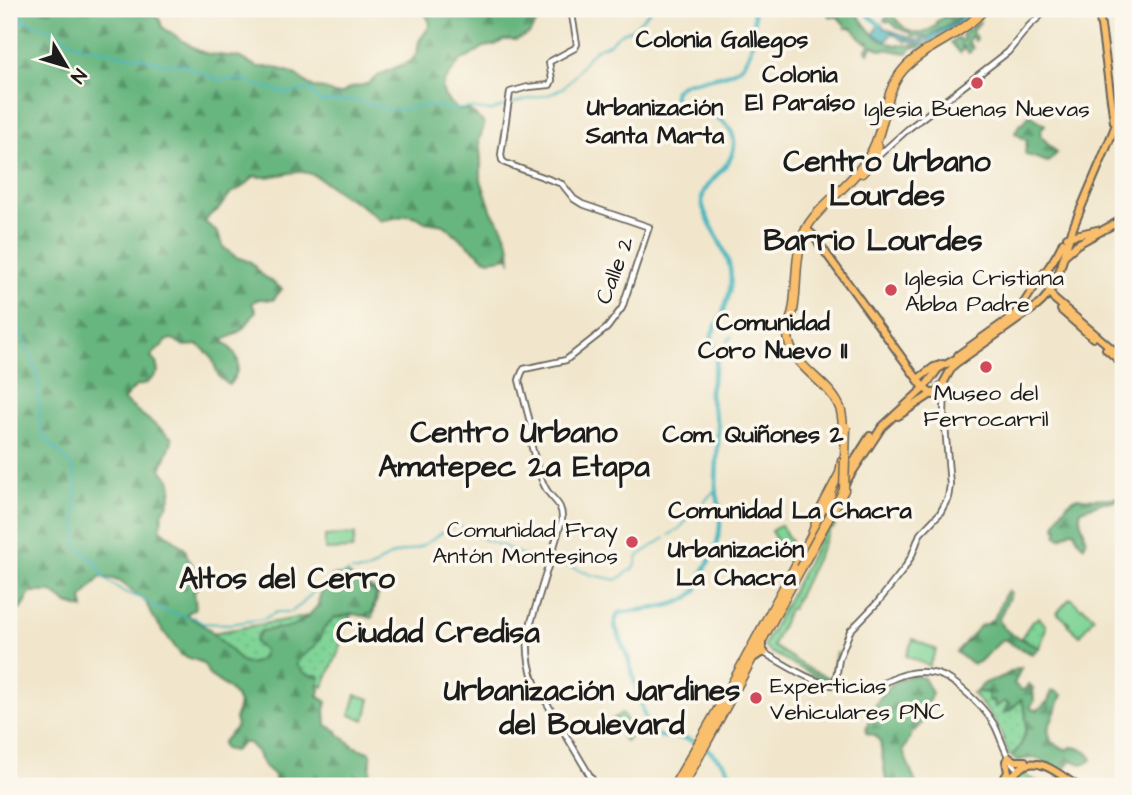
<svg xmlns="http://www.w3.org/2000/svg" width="1132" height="795" viewBox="0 0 1132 795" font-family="'Architects Daughter',sans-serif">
<defs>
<pattern id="green-dots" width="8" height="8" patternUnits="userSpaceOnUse" patternTransform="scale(1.75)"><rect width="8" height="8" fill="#7fd496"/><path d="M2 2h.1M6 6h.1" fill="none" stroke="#6db581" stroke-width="1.8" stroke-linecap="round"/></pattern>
<pattern id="forest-firs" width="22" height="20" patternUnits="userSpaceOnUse" patternTransform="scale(1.75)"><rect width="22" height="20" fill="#67b67f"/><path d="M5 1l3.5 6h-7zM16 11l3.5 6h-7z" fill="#549367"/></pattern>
</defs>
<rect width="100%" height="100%" fill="#fbf7ec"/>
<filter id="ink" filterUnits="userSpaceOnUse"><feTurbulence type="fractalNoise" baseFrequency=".0143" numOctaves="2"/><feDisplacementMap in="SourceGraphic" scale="14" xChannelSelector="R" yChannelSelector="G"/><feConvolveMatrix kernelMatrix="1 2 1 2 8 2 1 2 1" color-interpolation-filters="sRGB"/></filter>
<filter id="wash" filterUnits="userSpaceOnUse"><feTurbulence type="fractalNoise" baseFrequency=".00686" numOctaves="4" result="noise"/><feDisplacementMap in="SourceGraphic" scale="28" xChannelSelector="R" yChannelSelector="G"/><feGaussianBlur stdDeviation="1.57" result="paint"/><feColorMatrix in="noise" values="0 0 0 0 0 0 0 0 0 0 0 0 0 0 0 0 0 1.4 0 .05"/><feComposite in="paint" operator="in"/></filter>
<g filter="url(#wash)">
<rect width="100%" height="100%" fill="#f1e6cc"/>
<path fill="url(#green-dots)" stroke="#4e7859" stroke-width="2" d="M844,499L851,511L840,516L833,529L831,528L792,609H789L773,646L811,670L831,679L836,652H838L833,679L831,681L817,677L769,651L764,645L840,501Z
M344,574H348L355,580L379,592L372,618L352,612L349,620H346L339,651L323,687L288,669L245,687L207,634L314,615L330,582Z
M1039,617L1046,626L1044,636L1039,648L1021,638L1033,620H1035Z
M979,692L988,693V701L994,700L995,707L1004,701L1008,703L1004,713L1011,710L1021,699C1029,717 1028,743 1011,756L1008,753C1000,724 992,716 972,693Z
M1019,773L1045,785V786H1005Z"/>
<path fill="url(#forest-firs)" stroke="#42694e" stroke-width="2" d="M9,9H135L140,14L155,15L160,20L162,27L199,51L208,54L238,57L258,67H273L293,73L314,88L325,89L334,94H341L350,88L367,84L381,74L411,61L417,53L419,41L429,27L430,23L423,9H534L537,12V22L529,34L516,40H504L495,45L484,47L469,57L461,60L444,82L442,89L445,97L458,110H469L483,122L484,127L479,140L481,160V180L492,212L501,225L506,236L510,247L511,263L509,257L490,260L484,258L444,225L425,222L417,217L408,215L381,221C372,214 364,206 354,201C350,198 344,196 340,193C327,185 317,173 302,172C286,171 272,180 254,176L246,185L230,194L218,210L210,215L205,222L218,233L223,247L236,257L251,262L261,274L282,289L273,300C265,300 257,296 252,304L256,311C246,327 239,335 222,340C239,355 245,364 229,385L219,377L211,356L199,345L184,346L173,339L168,340L152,355L151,358L156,362L158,372C151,380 147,385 136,386L123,400L172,438V441L161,470L170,479L172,488L168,504L163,512L160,528L185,549L188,558L201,578V582L194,592L196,607L194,610L189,612L187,615L209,629L243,663C253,665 263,661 264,650L255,643L256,638L261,631C282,627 293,631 311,613C312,612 318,606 318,604C319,603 318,601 319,599C321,590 327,582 333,575C350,575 362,586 376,593L372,613L363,616L353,614L334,618L322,631L321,637L313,648L301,657L296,664C302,672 308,677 318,675L320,677L318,684L320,690L318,696L327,702L325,710L326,725L337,731L338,734L355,747L371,753C372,765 368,775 370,786H333L314,778L309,780L305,786H271L275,781V776L264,766L259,757L258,753L249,743H243L234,751L224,749L222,743C227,736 232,733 237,726L235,719L239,704L236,697L228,688L209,675L205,666L201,662L181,655L152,616L146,602L121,582L113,579L100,577L82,598L84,609L68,604L52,592H31L28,595C25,608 21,610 9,615Z
M826,9H853C860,17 866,28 874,35C890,49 920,47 939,41L921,51L919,47L912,48L908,53C900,53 888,48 881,50L873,46L868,53L866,50L870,45L869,42L867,43L858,37V35L853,28H845V25L838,17L829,16Z
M954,9H966L954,21L944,28L934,33L930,37L912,36L911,33L897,28L891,22L884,21L886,17L893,14C897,23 909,34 921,33C927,33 932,28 937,25L936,22L945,16L951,19L952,17L951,11Z
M980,21V22L972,32L977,39L975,41L971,36L968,41L973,48L969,53L962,46L963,50L960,53L951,42L958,38L961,41L964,39L962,35Z
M1030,115L1045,125L1042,128L1040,135L1057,153L1048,162L1027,155L1025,153L1027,141L1015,133L1020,123L1022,124Z
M1078,497C1093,501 1108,497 1123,498L1120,501L1104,502L1081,510C1076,524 1090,532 1084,546L1078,540L1074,531H1071L1061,538L1056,535L1058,529L1055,527C1058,514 1066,502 1078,497Z
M1008,591L1011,593L999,619C1002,634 1026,640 1039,648L1032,654C1023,649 1013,647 1006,640H1002L979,662L972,664L956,652C962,647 977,628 980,626C989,621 983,628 991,621C1000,613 1000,599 1008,591Z
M1021,668L1014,684L1021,690L1025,689L1029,684L1033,688L1034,702L1031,706V709L1038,710L1048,701L1052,691H1055L1062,695L1048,729L1051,742L1067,750L1071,747C1080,747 1087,751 1092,759L1089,762L1081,764L1072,760L1061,773C1045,762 1038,753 1018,761L1011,756C1028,743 1030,717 1021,699L1011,710L1004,713L1008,704L1005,701L995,707L994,700L988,701L989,692H976C988,678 989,683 1004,676C1010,672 1013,670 1021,668Z
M914,675L924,678L932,693L926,708V719L912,733L903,751L917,786H884L886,781L880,741L875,735L866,733C866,725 870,719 873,711C881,692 892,679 914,675Z"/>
<path fill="#7fd496" stroke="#4e7859" stroke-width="2" d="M781,525L791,542L781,548L771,531Z
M355,534L353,549L325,550V536Z
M1070,598L1081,608L1083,607L1094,617L1080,636L1068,625L1069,623L1057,613Z
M913,639L936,650L929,666L906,656Z
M356,695L370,699L365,720L350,715Z
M622,713L635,734L625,741L612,720Z"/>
<path fill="#45b5bd" stroke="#30686c" stroke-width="2" d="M967,9H970L962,22L957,24C952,33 940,33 933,41H923L922,45L912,42L906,39V42L892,33L887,40H883L874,34L878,26L877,22L882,25L884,28L919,41L924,37L929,38L933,34L953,24Z"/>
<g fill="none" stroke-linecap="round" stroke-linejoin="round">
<path stroke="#45b5bd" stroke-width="2" d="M19,9L25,21L58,33L68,40L76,44L117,54L141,57L161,63L184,65L218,80L243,79L257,85L286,93L309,89L320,102L355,100L394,110L421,106L439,107L451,110L468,108L491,111L504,106
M9,25L25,22
M512,103L551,94L564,87L573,78L586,59L595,50L609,44L620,34L632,29L652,9
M9,313L18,322L38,376L40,425L43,436L69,463L75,473L77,545L88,557L96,562L105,579L124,592L141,598L156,608L170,613L189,617
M718,353L732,336
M669,535L678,530L716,489
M557,564L571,567L592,575L617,580L635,567L638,556L665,538
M352,571C375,573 374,563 392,555C401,551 411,551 419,547C433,541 444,528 458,525L480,538L503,546L528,558L546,562
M193,617L202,623L230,624L263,619L277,612H291L302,604L313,592L348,572"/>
<path stroke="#45b5bd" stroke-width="4.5" d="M861,9L880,25
M734,786L735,783C726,760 701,739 676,737C666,736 658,738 649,732L628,658L615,626V620L619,613C641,609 679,609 695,592C699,587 700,578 703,572C706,566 710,560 713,554C719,542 721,525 720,512C720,503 716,495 716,486C716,466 719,446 718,427C717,415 709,403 710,391C712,379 717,366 717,354C717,347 710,342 712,334C714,328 719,322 722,315C728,301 733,284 730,269C727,247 702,217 702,200C703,178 736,169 734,141C731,110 687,114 676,100C673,96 674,94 675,90C682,83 690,82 700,80C727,75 747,74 752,42C754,31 755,20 753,9"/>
</g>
</g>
<g filter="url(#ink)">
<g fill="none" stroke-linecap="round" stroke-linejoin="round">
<g stroke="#67635a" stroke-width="8">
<path id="minor" d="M571,9L577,44L575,48L549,62L552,80L550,85L528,87L510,92L501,155L502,160L505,163L562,184L574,199L582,204L649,227L622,308L607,328L566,360L524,369L522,372L519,380L531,426V431L528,433C533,449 537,472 545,487C552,501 563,502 562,520L529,629C526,648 528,665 535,683L596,786
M877,157L908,129L1008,52L1029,26L1048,9
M764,653C785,664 808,681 832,685C845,686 861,689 875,686C883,684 891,679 900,676C919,669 940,671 956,684C970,695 988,712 996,728C1003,743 1006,758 1018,770
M835,685L839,659L850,631L878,602L904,569L912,555L920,534L940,513L948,498L950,485L944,414L945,383"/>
</g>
<g stroke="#67635a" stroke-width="10">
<path id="major" d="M1102,9L1100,18L1114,122
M1119,110L1123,98
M806,229L812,234L924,388L933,395C944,388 946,374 955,364L1037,306C1060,288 1063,253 1073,228C1089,187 1108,147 1123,106
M1067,237L1097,230
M1076,245L1123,219
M1065,255L1079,243
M1035,286L1043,283L1046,285L1054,299L1123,358
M1061,310L1093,338
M1106,349L1123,364
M958,355L1013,316C1022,308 1026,299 1033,289C1043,274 1056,260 1063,242
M918,379L934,367L943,364
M898,416L933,393
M846,474L870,436
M834,500L882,427L924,388L938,369L962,355
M819,523L834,496
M755,657L761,653H765L762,649V643
M1008,757L1015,761H1025
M1002,782L1008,772L1006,761
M1002,786C1009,780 1015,772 1022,767C1039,755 1063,777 1077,786"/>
</g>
<g stroke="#67635a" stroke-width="11">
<path id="highway" d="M862,173L874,160L878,146
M843,434C843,425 843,416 840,408C829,380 789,367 788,335C788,325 793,315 794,304C798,274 793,242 814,217C834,194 859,177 873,149C886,123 884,92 903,70C926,44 963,36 984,9
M674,786L721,704L811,537L821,509L840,473L842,461
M683,786L801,568"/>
</g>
<use href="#minor" stroke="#fff" stroke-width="4.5"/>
<use href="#major" stroke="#f9bf6c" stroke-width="6"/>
<use href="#highway" stroke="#f9bf6c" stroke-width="8"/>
<g stroke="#67635a" stroke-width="11" stroke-linecap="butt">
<path id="highway-bridge" d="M801,568L844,490L846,427"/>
</g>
<use href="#highway-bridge" stroke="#f9bf6c" stroke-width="8"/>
</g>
</g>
<g fill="#d1495b" stroke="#fbf7ec" stroke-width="2.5">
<circle cx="977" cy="83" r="7"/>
<circle cx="891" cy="290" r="7"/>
<circle cx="986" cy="367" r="7"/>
<circle cx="632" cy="542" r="7"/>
<circle cx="756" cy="698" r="7"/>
</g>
<g text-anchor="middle" stroke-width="7" stroke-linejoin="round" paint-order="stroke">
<g font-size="23" fill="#1c1c1c" stroke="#fbf7ec">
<text x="977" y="116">Iglesia Buenas Nuevas</text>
<text x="905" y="285" text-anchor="start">Iglesia Cristiana<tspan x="905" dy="26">Abba Padre</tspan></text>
<text x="986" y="400">Museo del<tspan x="986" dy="26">Ferrocarril</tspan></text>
<text x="618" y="537" text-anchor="end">Comunidad Fray<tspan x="618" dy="26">Antón Montesinos</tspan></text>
<text x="770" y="693" text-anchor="start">Experticias<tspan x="770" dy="26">Vehiculares PNC</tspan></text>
</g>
<g font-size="23" fill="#1c1c1c" stroke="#fbf7ec">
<text transform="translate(614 270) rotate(-69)" y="8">Calle 2</text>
</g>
<g font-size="24" font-weight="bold" fill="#1c1c1c" stroke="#fbf7ec">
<text x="722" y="47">Colonia Gallegos</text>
<text x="800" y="82">Colonia<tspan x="800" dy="28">El Paraíso</tspan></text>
<text x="655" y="115">Urbanización<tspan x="655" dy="28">Santa Marta</tspan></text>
<text x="773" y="330">Comunidad<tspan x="773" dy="28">Coro Nuevo II</tspan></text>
<text x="753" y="442">Com. Quiñones 2</text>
<text x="790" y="518">Comunidad La Chacra</text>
<text x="736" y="557">Urbanización<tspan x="736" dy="28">La Chacra</tspan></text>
</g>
<g font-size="30" font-weight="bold" fill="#1c1c1c" stroke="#fbf7ec">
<text x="887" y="171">Centro Urbano<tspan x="887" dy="34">Lourdes</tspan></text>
<text x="873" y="250">Barrio Lourdes</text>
<text x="514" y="442">Centro Urbano<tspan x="514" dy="34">Amatepec 2a Etapa</tspan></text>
<text x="287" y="588">Altos del Cerro</text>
<text x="438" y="642">Ciudad Credisa</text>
<text x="592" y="700">Urbanización Jardines<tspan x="592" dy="34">del Boulevard</tspan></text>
</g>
</g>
<rect width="1132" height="795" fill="none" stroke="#fbf7ec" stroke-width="35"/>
<g transform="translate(66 66) rotate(128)" stroke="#fbf7ec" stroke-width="5" paint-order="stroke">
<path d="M0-5L12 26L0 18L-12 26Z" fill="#1c1c1c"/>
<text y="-10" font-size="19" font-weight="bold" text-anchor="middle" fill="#1c1c1c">N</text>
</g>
</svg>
